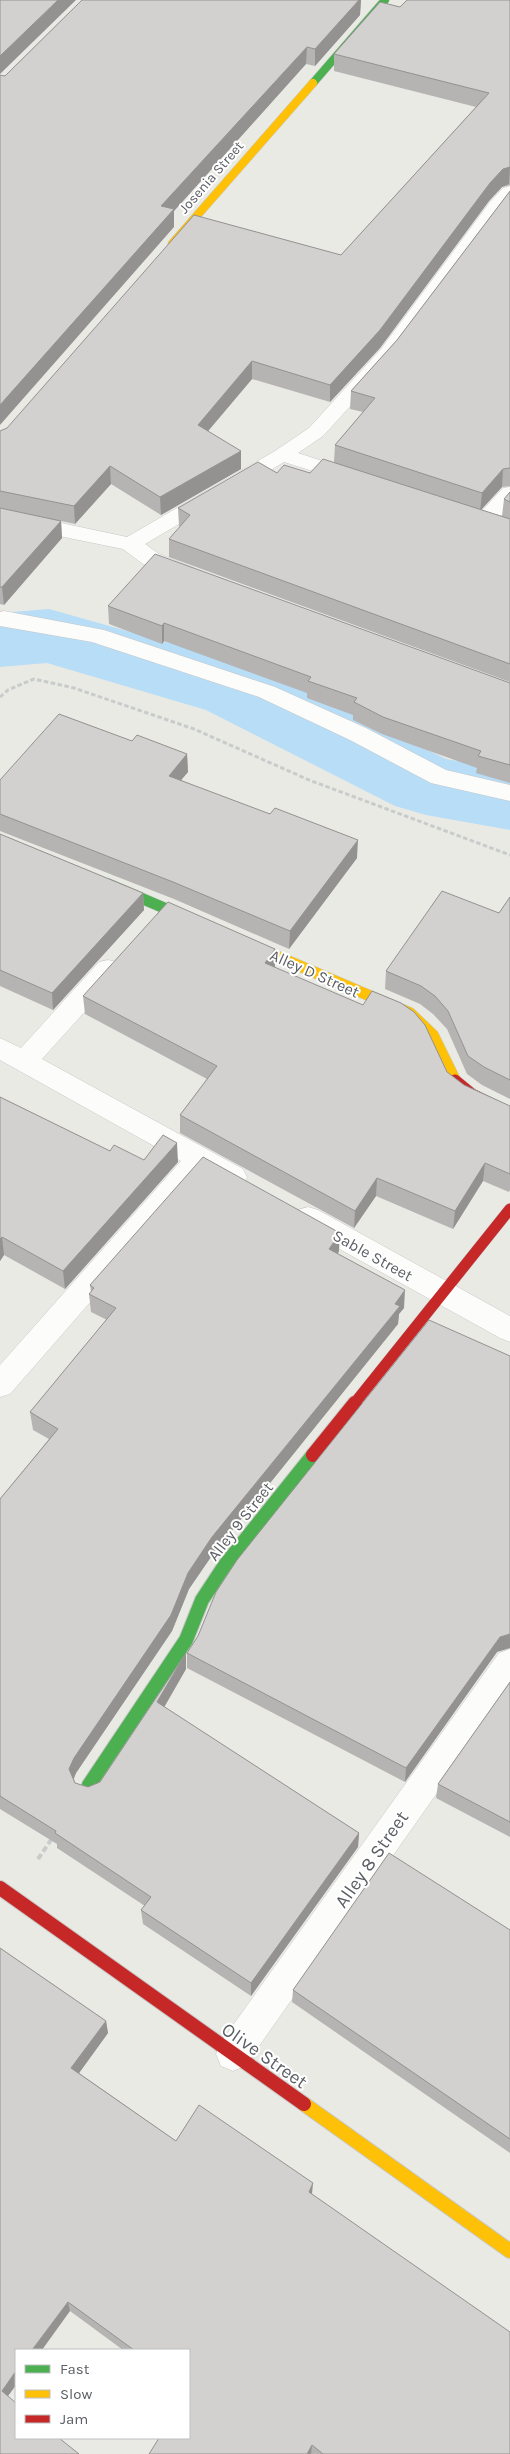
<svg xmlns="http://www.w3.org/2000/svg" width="510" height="2454" viewBox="0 0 510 2454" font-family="Karla,sans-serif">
<rect width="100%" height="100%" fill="#eaeae5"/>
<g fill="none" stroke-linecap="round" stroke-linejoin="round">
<path fill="#b8ddf6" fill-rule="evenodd" d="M49,609L266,670L446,759L510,770V830L426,815L395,806L206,710L47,663L0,667V613Z"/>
<g stroke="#c7c7c6" stroke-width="1">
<path id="lane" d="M4,611L104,630L275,687L366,728L446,770L510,785V801L431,783L350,740L259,697L92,642L0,626V612Z"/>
</g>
<g stroke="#c7c7c6" stroke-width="1">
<path id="street" d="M510,186V203L395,357L323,436L298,453L359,473L362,477L359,481L352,483L345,481L284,462L145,544L159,554L194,568L197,573L194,578L186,580L178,578L143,564L123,549L0,524V510L127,537L275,451L309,428L381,349L490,202L503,188Z
M510,487V506C500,517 494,529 478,525L475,520L478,515L503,488Z
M108,960L117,962L121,969L117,976L42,1059L243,1169L247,1177L243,1185L233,1188L203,1173L10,1394L0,1397V1365L181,1161L0,1060V1038L21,1048L99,962Z
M308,1207L318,1210L510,1316V1342L500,1338L298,1226L294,1218L298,1210Z
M510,1649V1689L245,2066L233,2071L221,2066L216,2054L221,2042L499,1653Z"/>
</g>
<g stroke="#c7c8c7" stroke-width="9">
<path id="fast-far2" d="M313,83L385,0"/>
</g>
<g stroke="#c7c8c7" stroke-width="12">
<path id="fast-far1" d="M108,884L197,922"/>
</g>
<g stroke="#c7c8c7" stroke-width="16">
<path id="fast" d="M89,1785L186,1640L202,1600L225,1565L313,1455"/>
</g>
<g stroke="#c7c8c7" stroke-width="9">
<path id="slow-far2" d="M172,244L313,83"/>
</g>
<g stroke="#c7c8c7" stroke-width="12">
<path id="slow-far1" d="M241,941L410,1013L433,1035L455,1080"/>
</g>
<g stroke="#c7c8c7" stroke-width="16">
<path id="slow" d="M304,2104L510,2251"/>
</g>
<g stroke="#c7c8c7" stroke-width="12">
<path id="jam-far1" d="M455,1080L472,1094L510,1113
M354,1404L510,1209"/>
</g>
<g stroke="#c7c8c7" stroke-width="16">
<path id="jam" d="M313,1455L355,1403
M0,1888L304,2104"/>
</g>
<path stroke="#c8ccca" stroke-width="3" stroke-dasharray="4.5 2.5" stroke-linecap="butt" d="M0,697L8,690L34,679L74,688L194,729L309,780L510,855"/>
<path stroke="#c8ccca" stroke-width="4" stroke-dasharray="6 3" stroke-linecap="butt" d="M38,1859L53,1837"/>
<use href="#lane" fill="#fcfcfb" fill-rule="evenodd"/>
<use href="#street" fill="#fcfcfb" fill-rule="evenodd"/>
<use href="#fast-far2" stroke="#4caf50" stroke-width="8"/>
<use href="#fast-far1" stroke="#4caf50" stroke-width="11"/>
<use href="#fast" stroke="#4caf50" stroke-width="14"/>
<use href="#slow-far2" stroke="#ffc107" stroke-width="8"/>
<use href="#slow-far1" stroke="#ffc107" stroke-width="11"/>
<use href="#slow" stroke="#ffc107" stroke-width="14"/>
<use href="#jam-far1" stroke="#c62828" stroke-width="11"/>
<use href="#jam" stroke="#c62828" stroke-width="14"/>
</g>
<path fill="#b5b4b2" d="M82,0H361L360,15L315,66L306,64L174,211V227L5,76Z
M510,0V185L502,187L489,201L380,348L330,402L252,379L208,431L241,469L161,515L111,484L75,524L61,521L62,538L4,605L0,604V431L7,428L341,255L476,107L334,71V54L400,7Z
M510,191V486L502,487L481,510L502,516L504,499L510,492V682L169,557V539L180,527L179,526L178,508L277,473H310L334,462L335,445L363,412L350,409L351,391L397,340Z
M108,606L510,683V783L476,773L477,768L382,734L353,720V715L307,698V693L164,641L162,644L109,624Z
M132,741L187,754L188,772L181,780L357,858L289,949L174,899L0,831V780Z
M0,834L143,893L144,910L53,1010L0,986Z
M510,897V1099L482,1085L467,1074L447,1029L433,1014L420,1004L385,989L386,971L499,913Z
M275,949V968L447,1072L464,1085L510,1106V1190L509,1192L483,1181L453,1229L376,1196L354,1228L180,1133V1115L207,1079L85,1014L83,996Z
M0,1097L110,1151L144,1160L178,1162L65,1289L4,1255L0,1261Z
M339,1251L338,1254L404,1308L399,1314L398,1324L213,1554L189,1589L172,1631L76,1773L74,1779L75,1783L88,1787L100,1782L186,1653V1669L164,1707L359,1833L358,1847L251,1996L143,1924L141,1910L145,1906L57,1848V1844L0,1809V1499L49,1439L33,1430L30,1412L107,1320L91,1312L89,1294L91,1292L90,1285Z
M497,1652L405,1782L187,1668V1653Z
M510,1682V1837L436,1798L438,1784Z
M510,1930V2153L292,2002L293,1990Z
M0,1948L106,2021L108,2033L79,2073L176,2141L312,2195L510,2454H149L189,2438V2350H123L70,2311L16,2350V2385L8,2396L0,2454Z"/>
<path fill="#939291" d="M58,0H76L0,74V56Z
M359,0H361L360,15L315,66V49Z
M307,47L306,64L174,211V227L0,425V405L161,206Z
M510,167L509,184L502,187L489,201L380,348L330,402V385L490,183L503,169Z
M252,361V379L198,443V425Z
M241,451V469L161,515L160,497Z
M110,466L111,484L75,524L74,506Z
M503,469L502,487L480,511L482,493Z
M61,521L62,538L4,605L2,587Z
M164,623V641L162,644V626Z
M187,754L188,772L170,793L169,776Z
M358,840L357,858L289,949L290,931Z
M143,893L144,910L53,1010L52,993Z
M275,949V967L264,982L265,963Z
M177,1143L178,1162L65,1289L63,1271Z
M485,1163L483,1181L453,1229L455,1211Z
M377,1178L376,1196L354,1228L355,1211Z
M340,1233L339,1251L328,1268L329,1249Z
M2,1237L4,1255L0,1261V1239Z
M405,1290L404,1308L399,1314L398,1324L213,1554L189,1589L172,1631L76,1773L71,1784L69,1769L74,1758L188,1573L212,1537Z
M510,1634V1648L497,1652L405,1782L406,1768L500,1637Z
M186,1653V1669L158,1718L157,1702Z
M359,1833L358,1847L251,1996V1983Z
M106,2021L108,2033L74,2080L71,2068Z
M313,2183L312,2194L308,2203L309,2192Z
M68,2302L70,2311L42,2350H32Z
M16,2371V2385L5,2400L2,2391Z
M312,2445L311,2454H307Z"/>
<path fill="#d2d1cf" stroke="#939291" d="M0,0H58L0,56Z
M82,0H359L315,49L307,47L161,206L174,209L0,405V75L5,76Z
M407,0H510V167L503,169L490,183L380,330L330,385L252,361L198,425L241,451L160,497L110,466L74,506L0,491V431L7,428L194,215L341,255L489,93L334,54L380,2L400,7Z
M510,191V468L503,469L482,493L335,445L375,398L351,391L397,340Z
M323,459L510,519V664L169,539L190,515L178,508L258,462L277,473L284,465L310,473Z
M510,492V502L504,499Z
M0,508L61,521L2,587H0Z
M155,554L510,683V765L478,756L481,751L383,717L354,702L357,698L308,681L311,677L164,623L162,626L108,606Z
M59,714L132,741L137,735L187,754L169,776L270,814L275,808L358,840L290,931L173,882L0,814V780Z
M0,834L143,893L52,993L0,970Z
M442,891L499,913L510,897V1080L484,1067L468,1056L448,1011L435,996L421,986L386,971Z
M168,902L275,949L265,963L363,1005L372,991L401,1003L414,1012L425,1025L447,1072L464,1085L510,1106V1174L485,1163L455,1211L377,1178L355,1211L180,1115L217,1066L83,996Z
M0,1097L110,1151L114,1145L144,1160L163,1135L177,1143L63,1271L2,1237L0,1239Z
M203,1157L340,1233L329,1249L405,1290L395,1304L400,1306L212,1537L188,1573L171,1615L74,1758L69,1769L75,1783L88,1787L100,1782L186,1653L157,1702L359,1833L251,1983L141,1910L151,1897L55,1833L56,1831L0,1796V1499L58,1429L30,1412L116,1308L89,1294L94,1288L90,1285Z
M429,1320L510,1356V1634L500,1637L406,1768L187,1653L198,1636L216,1592L237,1560Z
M510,1682V1822L438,1784Z
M389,1853L510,1930V2139L293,1990Z
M0,1948L106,2021L71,2068L176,2141L199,2105L313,2183L309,2192L510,2332V2454H323L312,2445L307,2454H149L159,2438H189V2350H134L68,2302L32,2350H16V2371L2,2391L16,2403V2438H59L79,2454H0Z"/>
<g text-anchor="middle" stroke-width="4" stroke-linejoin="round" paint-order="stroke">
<g font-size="14" fill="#5b5e63" stroke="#fff">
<text transform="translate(211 177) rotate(-49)" y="5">Josenia Street</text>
</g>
<g font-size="16" fill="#5b5e63" stroke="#fff">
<text transform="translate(315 973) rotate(24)" y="6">Alley D Street</text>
<text transform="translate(373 1255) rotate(29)" y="6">Sable Street</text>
<text transform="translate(240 1521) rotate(-52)" y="6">Alley 9 Street</text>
</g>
<g font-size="19" fill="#5b5e63" stroke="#fff">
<text transform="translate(371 1859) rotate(-55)" y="7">Alley 8 Street</text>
<text transform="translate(265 2055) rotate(35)" y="7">Olive Street</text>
</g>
</g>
<rect x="15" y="2349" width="175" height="90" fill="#ffffff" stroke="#bdbfc1"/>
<rect x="25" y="2365" width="25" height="8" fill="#4caf50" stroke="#bdbfc1"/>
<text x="60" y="2374" font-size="15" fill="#5b5e63">Fast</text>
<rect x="25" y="2390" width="25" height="8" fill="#ffc107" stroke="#bdbfc1"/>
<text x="60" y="2399" font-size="15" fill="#5b5e63">Slow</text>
<rect x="25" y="2415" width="25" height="8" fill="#c62828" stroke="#bdbfc1"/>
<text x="60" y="2424" font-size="15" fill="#5b5e63">Jam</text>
</svg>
